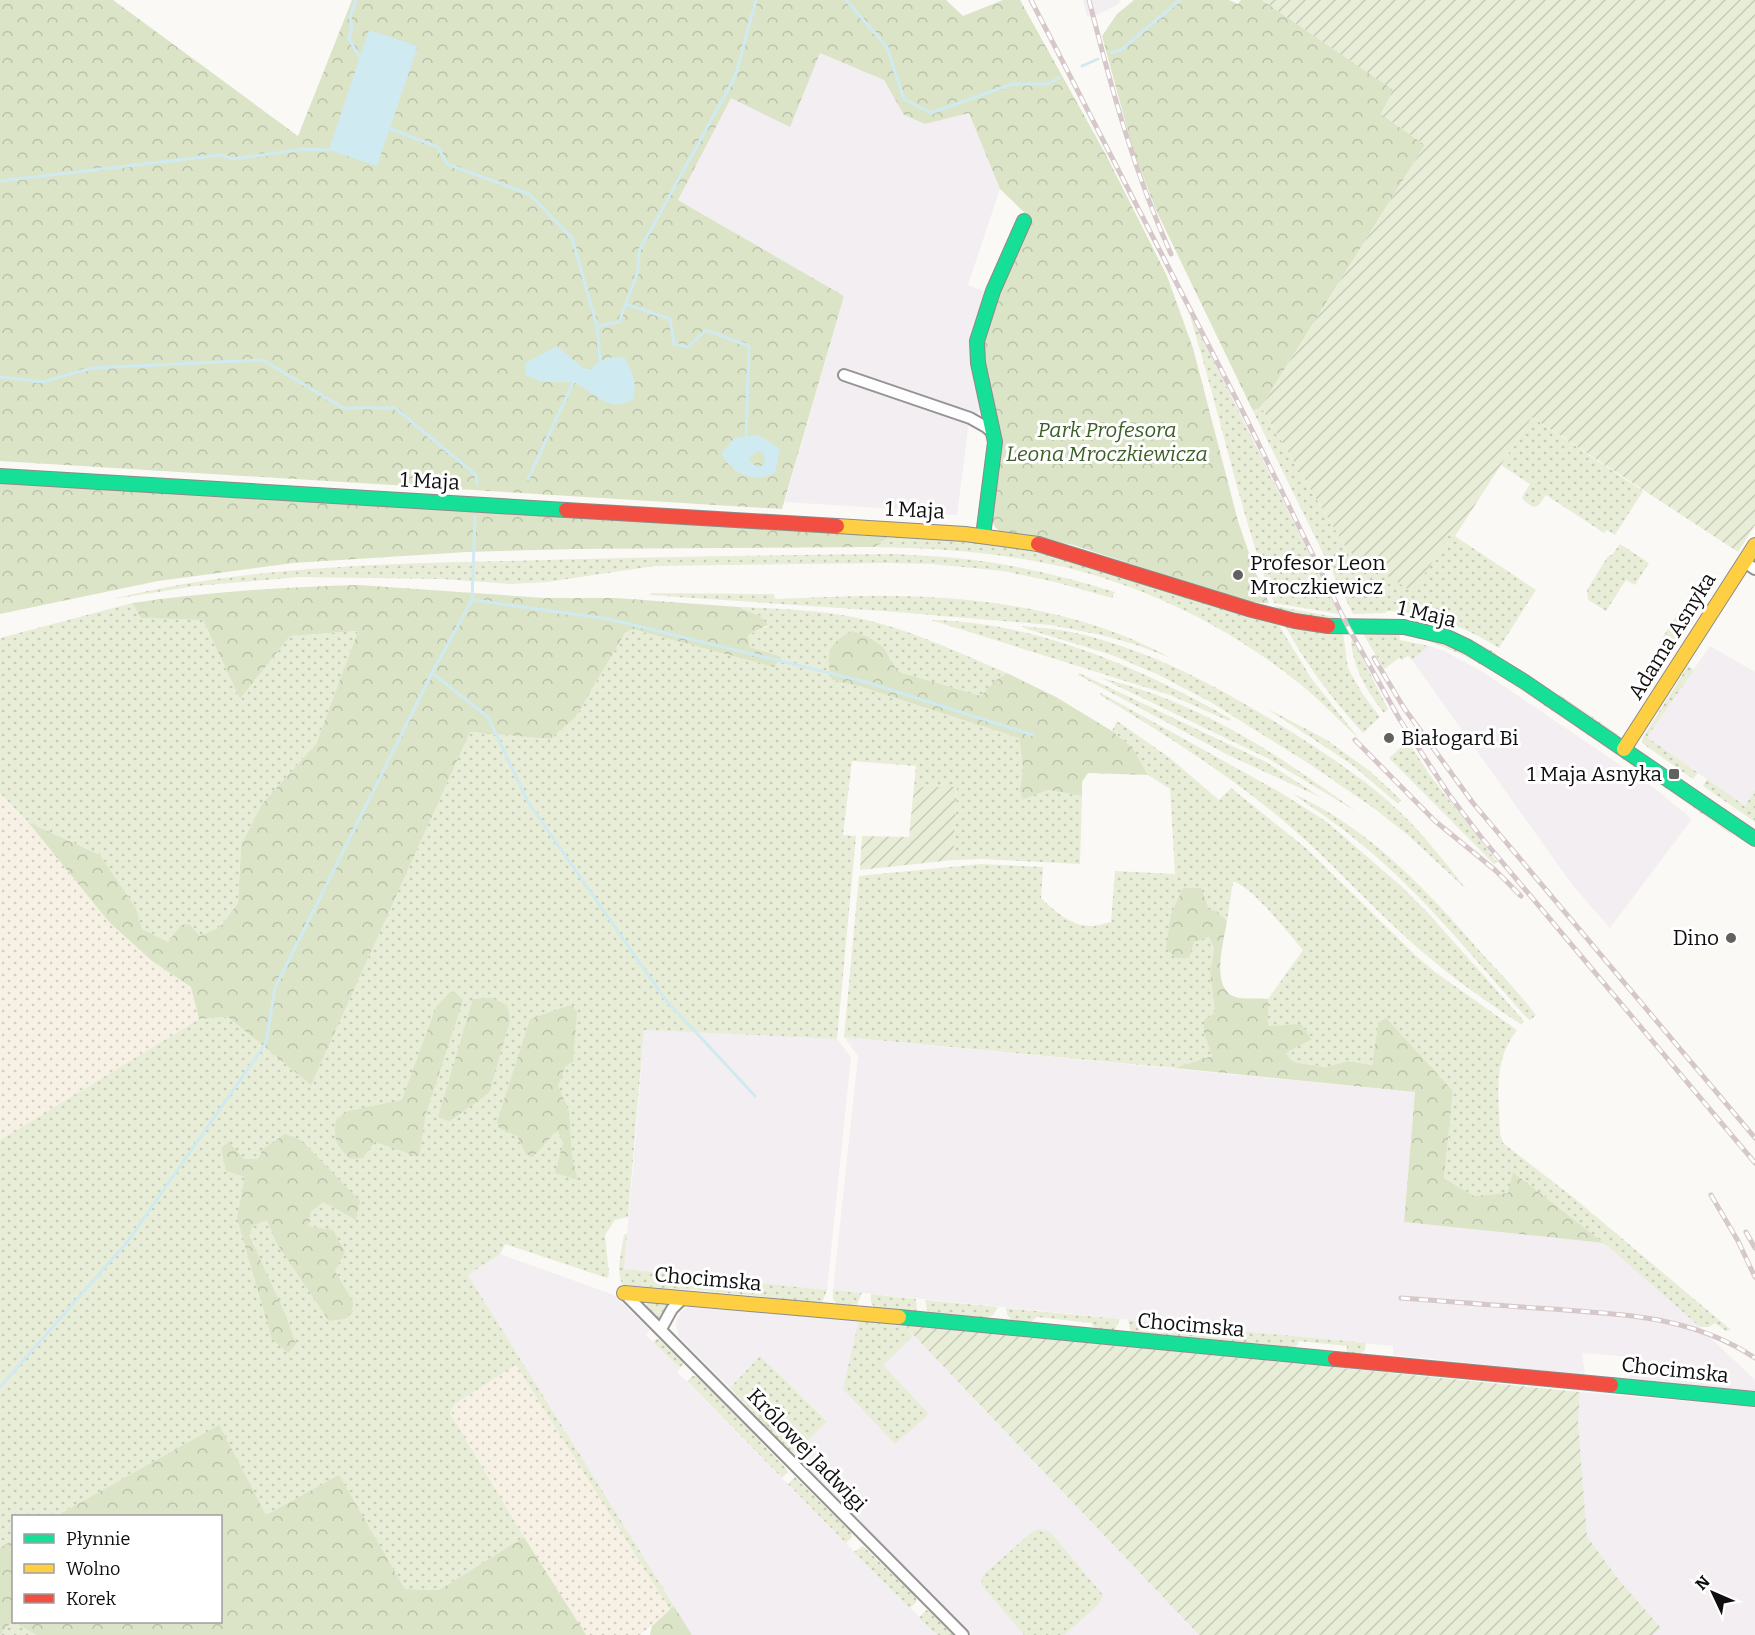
<svg xmlns="http://www.w3.org/2000/svg" width="1755" height="1635" viewBox="0 0 1755 1635" font-family="Bitter,serif">
<defs>
<pattern id="farmland-dots" width="8" height="8" patternUnits="userSpaceOnUse" patternTransform="scale(1.5)"><rect width="8" height="8" fill="#f6f1e4"/><path d="M2 2h.1M6 6h.1" fill="none" stroke="#d2cdc2" stroke-width="1.8" stroke-linecap="round"/></pattern>
<pattern id="grass-dots" width="8" height="8" patternUnits="userSpaceOnUse" patternTransform="scale(1.5)"><rect width="8" height="8" fill="#e8edd8"/><path d="M2 2h.1M6 6h.1" fill="none" stroke="#c6cab8" stroke-width="1.8" stroke-linecap="round"/></pattern>
<pattern id="forest-crowns" width="20" height="18" patternUnits="userSpaceOnUse" patternTransform="scale(1.5)"><rect width="20" height="18" fill="#dbe4c7"/><path d="M2 6a3 3 0 1 1 6 0M12 15a3 3 0 1 1 6 0" fill="none" stroke="#bbc2aa"/></pattern>
<pattern id="garden-furrows" width="10" height="10" patternUnits="userSpaceOnUse" patternTransform="scale(1.5)"><rect width="10" height="10" fill="#e8edd8"/><path d="M-1 1l2-2M0 10L10 0M9 11l2-2" fill="none" stroke="#c6cab8"/></pattern>
</defs>
<rect width="100%" height="100%" fill="#fbf9f5"/>
<path fill="#f2eef1" d="M1083,0H1121L1117,5L1099,14L1087,17Z
M820,53L884,80L904,115L925,124L969,113L1000,189L968,285L988,293L971,346L970,359L982,403L981,410L977,414H970L957,515L928,513L927,511L785,502L844,296L678,200L731,98Z
M1429,646L1444,651L1483,672L1654,788L1692,819L1610,928L1573,886L1412,660Z
M1710,646L1755,672V790L1745,806L1647,737Z
M644,1030L837,1039L851,1057L827,1290L624,1269L638,1112Z
M844,1037L1415,1092L1404,1222L1604,1243L1700,1327L1705,1335L1711,1338L1755,1380V1393L1629,1382L1631,1357L1582,1353L1585,1375L1393,1355V1346L833,1290L858,1056Z
M500,1254L614,1295L650,1330L646,1335L680,1368L677,1372L937,1635H692L468,1275Z
M688,1307L903,1324L1199,1635H972L793,1455L827,1420L760,1357L730,1388L679,1337L676,1325L677,1319L682,1311Z
M1580,1392L1755,1407V1635H1653L1661,1628L1618,1579L1587,1536L1578,1423Z"/>
<path fill="url(#farmland-dots)" d="M0,793L28,822L109,922L152,961L191,987L199,1019L0,1140Z
M516,1365L670,1610L640,1635H586L524,1537L450,1413L455,1404Z"/>
<path fill="url(#grass-dots)" d="M1190,317H1192L1339,614L1274,603C1239,510 1220,412 1190,317Z
M1261,407L1348,551L1450,533L1536,590L1499,648C1464,626 1429,613 1388,611L1385,613L1353,614L1253,411Z
M1532,417L1643,491L1615,535L1607,530L1604,533L1546,495L1538,506L1533,507L1523,500L1522,497L1530,484L1501,465Z
M884,535L997,542L1069,557L1277,622L1311,678L1360,740C1340,721 1321,701 1300,684C1225,623 1128,577 1034,561C981,551 928,548 875,547L881,542Z
M1620,544L1649,563L1635,585L1626,580L1606,611L1588,600L1587,590L1608,556L1612,555Z
M897,554C920,556 943,556 966,559C1017,565 1066,577 1115,592L1112,598L1055,582L1003,571L932,564L887,563L654,566L547,582L510,584L443,579L298,577L196,586L113,599C240,567 374,564 506,561C636,557 767,555 897,554Z
M651,593L774,594L775,599C814,598 854,595 893,596C987,597 1088,612 1171,658L1134,644L1101,635L1051,625L884,611L650,595Z
M132,603L141,618L203,620L240,699L290,636L358,631L316,744L261,805L241,846L238,903L220,927L200,936L189,924L168,942L142,929L136,908L100,855L28,822L0,793V638Z
M1275,606L1341,618L1343,622L1278,612Z
M740,607C785,609 833,610 878,623C922,635 964,655 1007,673L995,681L981,697L902,673L892,665L884,649L833,680L858,686L1019,738L1023,769L1020,790H1048L1082,796L1080,864L983,859L953,860L957,787H914L916,766L852,761L843,835L856,836L837,1039L644,1030L628,1217L615,1220L605,1235L609,1274L607,1278L505,1244L500,1254L468,1275L674,1606L670,1610L516,1365L455,1404L450,1413L524,1537L439,1590L405,1589L339,1476L266,1515L218,1426L56,1516H14L13,1540L0,1548V1140L199,1019L228,1017L311,1084L470,732L550,739L575,718L625,633L632,629L775,666L782,657L750,647L748,635L768,626L760,616Z
M1678,613L1691,622L1674,648L1659,643Z
M1405,618C1439,623 1468,636 1497,654L1493,656L1443,630L1405,621Z
M931,620C1037,622 1141,668 1231,719L1229,721L1170,695Z
M1284,624L1343,633L1348,668L1362,693L1380,717L1363,733C1333,700 1305,664 1284,624Z
M1022,626C1040,628 1059,629 1076,633C1154,651 1222,689 1290,731C1328,755 1366,780 1399,811C1424,835 1446,863 1467,890L1409,836L1375,809L1308,763L1212,703L1159,675L1112,655L1027,629Z
M1362,632H1399L1400,640L1429,646L1412,660L1408,656L1402,660L1399,658L1384,669Z
M1415,634L1456,647L1522,686L1650,775L1649,777C1615,754 1581,730 1546,707C1504,678 1463,649 1413,637Z
M1353,640L1388,709L1384,713C1367,691 1354,670 1351,642Z
M1688,666L1694,670L1647,737L1698,773L1693,779L1642,743L1643,737Z
M1079,673L1266,762L1322,798L1228,755L1078,675Z
M1101,678C1200,702 1276,753 1357,812L1269,759Z
M1101,693L1278,791L1327,822L1401,886L1428,913L1524,1021L1522,1025C1482,999 1444,972 1409,940C1367,903 1330,860 1287,824C1230,775 1164,734 1100,695Z
M1559,694L1619,735L1615,736L1559,698Z
M1266,708L1327,740L1371,772L1401,800L1398,804L1351,764Z
M1117,721L1170,758L1219,800L1231,788L1306,848L1415,955L1435,972L1517,1030C1492,1062 1499,1096 1500,1134L1503,1143L1574,1198L1731,1330L1726,1331L1715,1323L1709,1327H1700L1604,1243L1513,1172L1509,1193L1474,1196L1444,1178L1453,1091L1378,1023L1372,1065L1348,1061L1327,1067L1293,1062L1286,1053L1312,1038L1301,1025L1268,1026V999L1303,950C1290,935 1249,883 1233,882L1227,921L1217,911L1194,942L1209,936L1214,948L1210,972L1215,1013L1204,1034L1212,1056L1174,1068L844,1037L859,876L981,864L1043,867L1041,898C1053,910 1073,927 1091,926C1098,926 1104,923 1111,922L1115,871L1175,874L1170,789L1148,775L1133,748L1112,731Z
M1408,741L1429,774L1497,862L1494,864L1389,758Z
M1707,779L1745,806L1755,790V822L1703,786Z
M1660,782L1725,825L1732,835L1658,783Z
M1292,793C1370,828 1429,892 1484,956C1502,975 1520,994 1536,1015L1530,1020L1527,1018C1475,960 1426,898 1366,848C1343,828 1317,811 1292,793Z
M627,1233L624,1269L827,1290L822,1303L705,1291L623,1285C615,1273 622,1250 624,1235Z
M833,1290L862,1293L857,1305L837,1304L833,1299Z
M871,1294L916,1299L917,1310L915,1313L875,1309L871,1302Z
M925,1300L998,1307L993,1315L985,1319L930,1313L927,1310Z
M647,1301L667,1303L660,1318H657L647,1308Z
M1006,1308L1120,1319L1117,1326L1113,1331L1098,1332L1091,1323L1037,1317L1027,1325L1013,1323L1007,1314Z
M859,1320L903,1324L913,1336L883,1365L929,1414L895,1444L843,1389Z
M1128,1320L1366,1343L1365,1350L1356,1356L1346,1353L1347,1346L1299,1341L1294,1351L1131,1333Z
M658,1338L684,1363L680,1368L653,1342Z
M760,1356L827,1421L793,1455L730,1388Z
M693,1376H697L784,1466L788,1472L782,1478L687,1381Z
M795,1477L851,1532L852,1537L846,1543L788,1484Z
M1038,1529L1050,1532L1103,1595L1099,1604L1064,1635H1024L981,1584L983,1575L1032,1532Z
M863,1546L916,1597V1602L910,1608L854,1552Z
M926,1610L930,1612L953,1635H937L919,1618Z
M12,1620L36,1635H0Z"/>
<path fill="url(#forest-crowns)" d="M0,0H113L298,136L352,0H946L963,16L1003,0H1020L1105,153L1167,276L1193,348L1238,521L1255,571L1269,603L1248,602L1073,545L1026,535L1000,532L995,527L992,521L1000,440L982,354L986,334L996,298L1031,223L1027,215L1000,189L969,113L925,124L904,115L884,80L820,53L790,127L731,98L678,200L844,296L782,509L0,461Z
M1134,0H1229L1238,4L1241,0H1262L1394,90L1381,114L1425,145L1261,407L1253,411L1156,210L1133,150L1102,36L1117,14Z
M0,481L884,535L885,539L875,547L574,549L467,552L293,563L158,581L0,614Z
M359,585L544,598H616L739,607L760,616L768,625L748,635L750,647L782,657L774,667L632,629L625,633L575,718L550,739L470,732L311,1085L228,1017L199,1019L191,987L152,961L109,922L28,822L100,855L136,908L142,929L168,942L181,925L189,924L200,936L220,927L238,903L241,846L261,805L316,744L358,631L290,636L240,699L203,620L141,618L132,603C208,592 282,587 359,585Z
M852,631C863,635 878,640 885,650C892,661 890,664 902,673L981,696L995,681L1007,673L1056,697L1112,731L1133,748L1148,775L1088,773L1082,782V796L1048,790L1023,799L1020,790L1023,769L1019,738L858,686L832,680C825,655 828,643 852,631Z
M1183,888H1201L1209,910L1217,911L1227,921C1224,942 1208,992 1239,998C1248,999 1259,998 1268,999V1026L1301,1024L1312,1039L1286,1053L1293,1062L1326,1067L1348,1061L1372,1065L1378,1023L1386,1018L1453,1091L1444,1178L1474,1196L1508,1193L1513,1172L1604,1243L1404,1222L1415,1092L1174,1068L1212,1056L1204,1034V1020L1215,1013L1210,972L1214,948L1209,937L1194,942L1189,958H1176L1166,949L1171,914Z
M450,992L456,993L463,1000L425,1117L419,1157L375,1142L363,1158L350,1159C336,1144 333,1140 336,1120L348,1111L402,1100L436,1007Z
M492,998L507,1005L510,1021L489,1093L450,1121L438,1117L473,999Z
M571,1005L577,1012L573,1061L565,1067L558,1086L569,1111L572,1157L578,1180L555,1173L563,1143L557,1130L533,1157L526,1154L517,1136L499,1128L497,1122L530,1019Z
M285,1134L301,1140L360,1201L356,1220L324,1202L311,1211L308,1226L333,1230L345,1252L335,1271L353,1302L352,1313L344,1319L329,1321L276,1242L267,1220L253,1225L249,1235L286,1316L296,1344L288,1353L272,1339L237,1218L245,1177L226,1171L221,1148L229,1142L244,1159H258L263,1149Z
M764,1410C773,1409 778,1415 782,1422L777,1429H769L758,1416Z
M219,1425L266,1515L339,1475L405,1589L439,1590L524,1537L586,1635H36L14,1622H220V1516H56Z
M13,1540L14,1621H12L0,1635V1548Z
M674,1606L692,1635H650L652,1626Z"/>
<path fill="url(#garden-furrows)" d="M1262,0H1755V525L1738,552L1532,417L1455,536L1450,534L1413,592L1348,551L1261,407L1425,145L1381,114L1393,90Z
M914,787H957L953,860L860,870L862,836L909,837Z
M903,1324L1580,1392L1578,1423L1587,1536L1618,1579L1661,1628L1653,1635H1199Z"/>
<path fill="#d0eaf1" fill-rule="evenodd" d="M369,30L418,46L377,166L329,150Z
M557,346L583,368L591,369C601,359 610,355 625,358C632,372 638,385 633,400L619,405L605,402L574,382H542L526,375L525,363Z
M759,435L780,449L775,473C752,483 734,475 721,454L734,438ZM758,451L763,453L765,460L764,465L757,467L750,461V457Z"/>
<g fill="none" stroke-linecap="round" stroke-linejoin="round">
<path stroke="#d0eaf1" stroke-width="3" d="M356,0L350,17L352,26L349,39L360,58
M846,0L887,47L904,99L931,113L1012,84H1048L1059,78
M1111,53L1121,50L1180,0
M1082,66L1098,59
M391,129L438,147L447,164L529,194L572,238L597,326
M0,181L220,155L233,159L305,149L329,150
M626,304L670,319L674,344L688,347L706,330L749,346L746,436
M600,360L597,326L619,322L638,271L639,251L735,77L756,0
M0,377L43,382L92,368L263,360L343,408H395L476,475L477,484
M528,479L574,381
M473,600L609,619L866,682L1033,735
M432,673L488,717L528,802L665,999L755,1096
M0,1387L128,1241L266,1043L275,988L432,673L472,600L475,516"/>
<g stroke="#959493" stroke-width="14">
<path id="street" d="M844,375L970,418L986,427L993,433
M1744,562L1755,569
M624,1293L963,1635
M661,1329L672,1309L683,1298"/>
</g>
<g stroke="#8c8b89" stroke-width="16">
<path id="fast" d="M0,476L566,510
M983,536L995,442L978,363L977,341L993,291L1024,221
M1328,626L1404,627L1447,637L1468,647L1525,682L1755,839
M899,1317L1335,1359
M1611,1385L1755,1399"/>
</g>
<g stroke="#8c8b89" stroke-width="16">
<path id="slow" d="M837,526L965,534L1038,544
M1624,749L1755,545
M624,1293L899,1317"/>
</g>
<g stroke="#8c8b89" stroke-width="16">
<path id="jam" d="M566,510L837,526
M1038,544L1252,610L1295,621L1328,626
M1335,1359L1611,1385"/>
</g>
<use href="#street" stroke="#fefefe" stroke-width="10"/>
<use href="#fast" stroke="#16e098" stroke-width="14"/>
<use href="#slow" stroke="#ffcf43" stroke-width="14"/>
<use href="#jam" stroke="#f24e42" stroke-width="14"/>
<g stroke="#d6c8ca" stroke-width="5">
<path id="rail" d="M1031,0L1247,420L1348,627L1400,720L1450,796L1481,837L1755,1163
M1089,0C1111,87 1134,172 1171,254
M1374,658L1404,708L1473,803L1755,1138
M1355,740L1435,821L1495,870L1521,896
M1711,1195L1738,1241L1755,1277
M1746,1232L1755,1248
M1401,1298C1452,1302 1502,1306 1553,1309C1626,1315 1692,1316 1755,1358"/>
</g>
<use href="#rail" stroke="#fff" stroke-width="3" stroke-dasharray="9" stroke-linecap="butt"/>
</g>
<g fill="#626160" stroke="#fff" stroke-width="2">
<circle cx="1238" cy="575" r="6"/>
<circle cx="1389" cy="738" r="6"/>
<rect x="1668" y="768" width="12" height="12" rx="3"/>
<circle cx="1731" cy="938" r="6"/>
</g>
<g text-anchor="middle" stroke-width="6" stroke-linejoin="round" paint-order="stroke">
<g font-size="21" font-style="italic" fill="#3c5f28" stroke="#fff">
<text x="1107" y="437">Park Profesora<tspan x="1107" dy="24">Leona Mroczkiewicza</tspan></text>
</g>
<g font-size="21" fill="#0f0f0f" stroke="#fff">
<text transform="translate(430 481) rotate(3)" y="7">1 Maja</text>
<text transform="translate(915 510) rotate(3)" y="7">1 Maja</text>
<text transform="translate(1427 614) rotate(13)" y="7">1 Maja</text>
<text transform="translate(1672 636) rotate(-58)" y="7">Adama Asnyka</text>
<text transform="translate(708 1279) rotate(5)" y="7">Chocimska</text>
<text transform="translate(1191 1325) rotate(5)" y="7">Chocimska</text>
<text transform="translate(1675 1370) rotate(6)" y="7">Chocimska</text>
<text transform="translate(807 1450) rotate(46)" y="7">Królowej Jadwigi</text>
</g>
<g font-size="21" fill="#0f0f0f" stroke="#fff" text-anchor="start">
<text x="1250" y="570">Profesor Leon<tspan x="1250" dy="24">Mroczkiewicz</tspan></text>
<text x="1401" y="745">Białogard Bi</text>
<text x="1662" y="781" text-anchor="end">1 Maja Asnyka</text>
<text x="1719" y="945" text-anchor="end">Dino</text>
</g>
</g>
<rect x="12" y="1515" width="210" height="108" fill="#ffffff" stroke="#9f9f9f" stroke-width="1.5"/>
<rect x="24" y="1534" width="30" height="9" fill="#16e098" stroke="#9f9f9f" stroke-width="1.5"/>
<text x="66" y="1545" font-size="18" fill="#0f0f0f">Płynnie</text>
<rect x="24" y="1564" width="30" height="9" fill="#ffcf43" stroke="#9f9f9f" stroke-width="1.5"/>
<text x="66" y="1575" font-size="18" fill="#0f0f0f">Wolno</text>
<rect x="24" y="1594" width="30" height="9" fill="#f24e42" stroke="#9f9f9f" stroke-width="1.5"/>
<text x="66" y="1605" font-size="18" fill="#0f0f0f">Korek</text>
<g transform="translate(1713 1593) rotate(314)" stroke="#ffffff" stroke-width="4.5" paint-order="stroke">
<path d="M0-4.5L10 22L0 15L-10 22Z" fill="#0f0f0f"/>
<text y="-9" font-size="16" font-weight="bold" text-anchor="middle" fill="#0f0f0f">N</text>
</g>
</svg>
